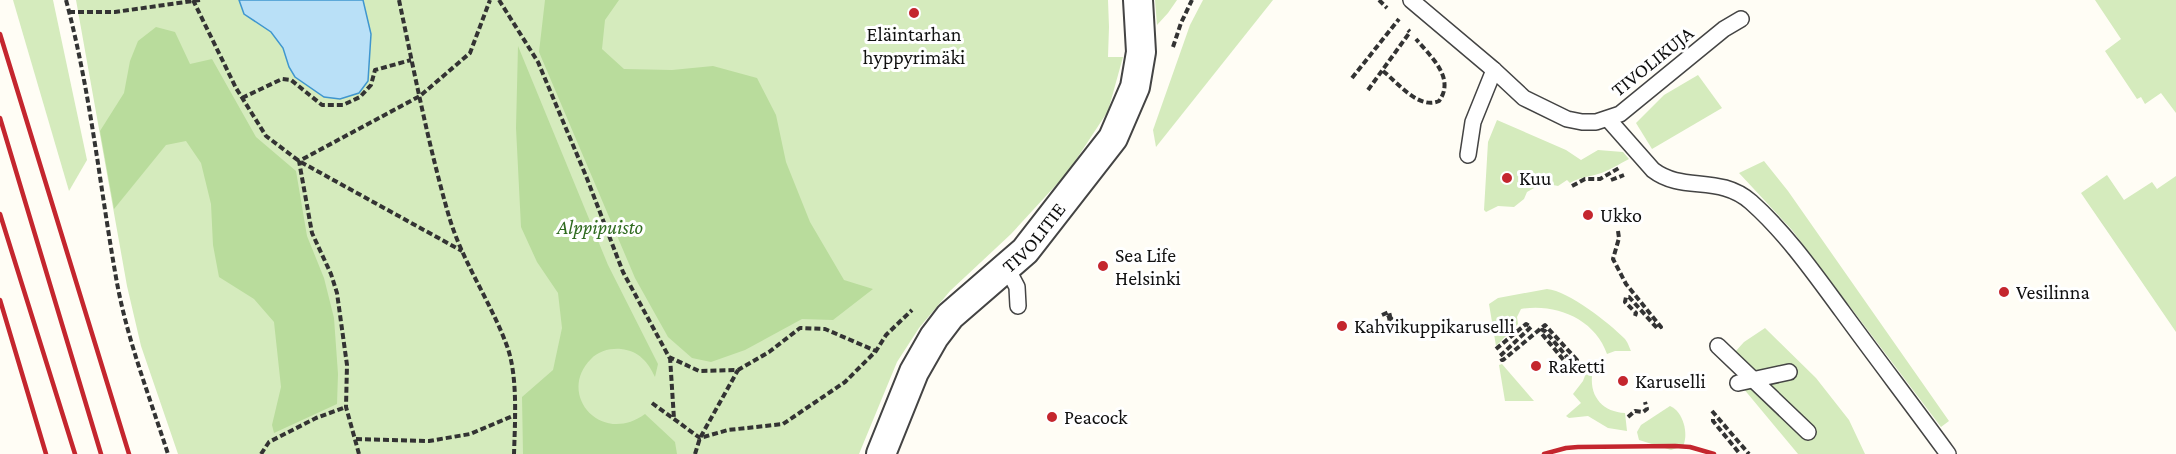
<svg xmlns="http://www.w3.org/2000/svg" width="2176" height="454" font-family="'Crimson Pro',serif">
	<rect width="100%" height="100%" fill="#fffdf5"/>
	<g fill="#d5ebbd">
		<path d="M 13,0 L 53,0 L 87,160 L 69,191 Z"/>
		<path d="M 76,0 L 1108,0 L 1109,27 L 1108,57 L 1123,57 L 1108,111 L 1068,172 L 1011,234 L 950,291 L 919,328 L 897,362 L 859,454 L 178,454 L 141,346 L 127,286 Z"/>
		<path d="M 1155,0 L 1177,0 L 1168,13 L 1157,25 Z"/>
		<path d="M 1203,0 L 1273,0 L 1156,147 L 1153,130 L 1190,25 Z"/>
		<path d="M 2095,0 L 2176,0 L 2176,113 L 2161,93 L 2145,104 L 2141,97 L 2137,99 L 2105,51 L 2121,39 Z"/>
		<path d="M 1698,75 L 1722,108 L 1652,149 L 1636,123 L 1664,95 Z"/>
		<path d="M 1497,120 L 1566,150 L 1581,160 L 1598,150 L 1623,152 L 1629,159 C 1619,164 1609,171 1598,174 C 1585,178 1583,176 1570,183 L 1567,180 L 1558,186 L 1543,183 L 1527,192 L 1524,199 L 1514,207 L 1498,206 L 1486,212 L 1484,210 L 1488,142 Z"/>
		<path d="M 1764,161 L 1788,191 L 1949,421 L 1941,427 L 1792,230 L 1739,173 Z"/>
		<path d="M 2107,175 L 2124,200 L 2152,182 L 2157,189 L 2176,176 L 2176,332 L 2081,193 Z"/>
		<path d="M 1547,289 C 1569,291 1609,323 1624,338 C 1628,342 1629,347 1631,351 L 1615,351 L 1607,354 C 1595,319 1556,303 1521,309 L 1517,317 L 1518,324 L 1496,346 L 1489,304 L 1498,298 Z"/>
		<path d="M 1765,328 L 1816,378 L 1849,420 L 1865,454 L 1798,454 L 1743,388 L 1750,386 L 1795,430 L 1805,421 L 1735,352 L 1744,342 Z"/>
		<path d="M 1502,364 L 1534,401 L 1505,401 L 1499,365 Z"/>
		<path d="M 1586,373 L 1592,376 C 1590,398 1604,412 1625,413 L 1627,431 L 1608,428 L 1588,416 L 1569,418 L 1566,416 L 1581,403 L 1573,394 L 1583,381 Z"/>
		<path d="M 1670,406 C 1683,411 1689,434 1683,446 L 1671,450 L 1639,440 L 1637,432 L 1641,425 Z"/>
	</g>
	<g fill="#b9dc9c">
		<path d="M 545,0 L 619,0 L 605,20 L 602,49 L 624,69 L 672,70 L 713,66 L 757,78 L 776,115 L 786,162 L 810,222 L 844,280 L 873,289 L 833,320 L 802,319 L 745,350 L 711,362 L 692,358 L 668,337 L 635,278 L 539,52 Z"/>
		<path d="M 156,27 L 175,32 L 190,64 L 212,59 L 256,137 L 296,171 L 307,236 L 324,278 L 334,318 L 338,374 L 337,404 L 274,433 L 272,425 L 281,387 L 274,322 L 254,299 L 219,277 L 213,245 L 211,204 L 201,163 L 186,141 L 166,145 L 114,209 L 100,131 L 124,93 L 130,61 L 138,41 Z"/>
		<path d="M 518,46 L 608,265 L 658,364 L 655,377 C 648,362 639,351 621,349 C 611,348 598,351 591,359 C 556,394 601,446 645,414 L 675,442 L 677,454 L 523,454 L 522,397 L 553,370 L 562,328 L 558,293 L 537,262 L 521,227 L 516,128 Z"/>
	</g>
	<path fill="#b9e0f7" stroke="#3f96cf" stroke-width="1.5" d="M 239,0 L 363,0 L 371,34 L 368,81 L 359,93 L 340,99 L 324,97 L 295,77 L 289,67 L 283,48 L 271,32 L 244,14 Z"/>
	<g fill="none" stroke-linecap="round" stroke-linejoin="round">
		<defs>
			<g id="service">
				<path d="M 1411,0 L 1494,70 L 1524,98 L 1567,119 L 1582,122 L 1596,122 L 1620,114 L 1724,29 L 1741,19"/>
				<path d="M 1608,119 L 1653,170 C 1683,193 1719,174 1751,202 C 1786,233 1814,273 1842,311 C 1877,359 1913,406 1948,454"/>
				<path d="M 1468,155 L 1473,122 L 1494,70"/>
				<path d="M 1007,268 L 1017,287 L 1018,306"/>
				<path d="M 1718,346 L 1808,432"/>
				<path d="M 1738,383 L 1789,372"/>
			</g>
			<g id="minor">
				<path id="s1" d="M 881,454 L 914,372 L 934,337 L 950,316 L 1025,251 L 1113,138 L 1135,87 L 1141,52 L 1138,0"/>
			</g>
		</defs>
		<use href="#service" stroke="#444" stroke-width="18"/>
		<use href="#minor" stroke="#444" stroke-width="32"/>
		<g stroke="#333" stroke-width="4" stroke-dasharray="6 3" stroke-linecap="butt">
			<path d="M 66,0 C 91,93 100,189 117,283 C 128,342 150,398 168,454"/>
			<path d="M 193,0 L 236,88 L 266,136 L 299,161 L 462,251"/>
			<path d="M 399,0 C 414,71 428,143 448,213 C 461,260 490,300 507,346 C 518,376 515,421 514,454"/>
			<path d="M 499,0 L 538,62 L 586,176 L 623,272 L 669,357 L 699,371 L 738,370 L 769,352 L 800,328 L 825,329 L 876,351"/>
			<path d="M 1379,0 L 1387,8"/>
			<path d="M 69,12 L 115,12 L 200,0"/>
			<path d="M 1173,47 L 1181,23 L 1192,0"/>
			<path d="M 1383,71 C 1398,83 1419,110 1439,101 C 1456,78 1430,56 1416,39"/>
			<path d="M 1352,78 L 1399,19"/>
			<path d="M 1368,90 L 1410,32 L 1408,30"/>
			<path d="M 242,98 L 282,79 L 291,80 L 322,105 L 343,105 L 360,97 L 371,85 L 375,70 L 411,60"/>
			<path d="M 1611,180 L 1624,175"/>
			<path d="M 1572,186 L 1585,179 L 1600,179 L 1619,168"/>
			<path d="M 1618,231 L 1619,238 L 1613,259 L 1626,284 L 1661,327 L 1657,328 L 1629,297 L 1626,297 L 1625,302 L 1636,313 L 1635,316"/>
			<path d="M 1382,315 L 1389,312 L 1390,316 L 1386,319 L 1391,318 L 1393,321 L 1388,324 L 1389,327 L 1402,332"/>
			<path d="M 1496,349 L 1526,324 L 1531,327 L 1500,356 L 1502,360 L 1503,360 L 1545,325 L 1577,360 L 1576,363 L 1573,364 L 1545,331 L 1542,330 L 1542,334 L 1567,364 L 1567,366"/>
			<path d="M 670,357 L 674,419"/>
			<path d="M 652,403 L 700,438 L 728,430 L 783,424 L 845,382 L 876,351 L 886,335 L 912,310"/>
			<path d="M 1712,411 L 1749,454"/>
			<path d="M 1628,417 L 1635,411 L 1643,412 L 1647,409 L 1645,402"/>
			<path d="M 1713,419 L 1713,421 L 1740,454"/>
			<path d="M 356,439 L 429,441 L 470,434 L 515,415"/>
			<path d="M 261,454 L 269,442 L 316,418 L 346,407"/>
			<path d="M 359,454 L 346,407 L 347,365 L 337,293 L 331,274 L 312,233 L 299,161 L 420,96 L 470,53 L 490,0"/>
			<path d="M 695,454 L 700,438 L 738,370"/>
		</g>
		<use href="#service" stroke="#fff" stroke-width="15"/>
		<use href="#minor" stroke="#fff" stroke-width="28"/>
		<g stroke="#c4262e" stroke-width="4.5">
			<path d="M 0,34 L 129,454"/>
			<path d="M 0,118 L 101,454"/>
			<path d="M 0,214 L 75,454"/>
			<path d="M 0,300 L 46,454"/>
			<path d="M 1544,454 L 1566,448 L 1578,447 L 1675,446 L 1690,447 L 1714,454"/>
		</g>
	</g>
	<g fill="#c4262e" stroke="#fff" stroke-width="2">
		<circle cx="914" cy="13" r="6"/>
		<circle cx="1507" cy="178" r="6"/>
		<circle cx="1588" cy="215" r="6"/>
		<circle cx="1103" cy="266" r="6"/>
		<circle cx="2004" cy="292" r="6"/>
		<circle cx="1342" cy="326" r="6"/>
		<circle cx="1536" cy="366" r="6"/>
		<circle cx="1623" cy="381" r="6"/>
		<circle cx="1052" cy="417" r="6"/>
	</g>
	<g text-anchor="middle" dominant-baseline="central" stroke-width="6" stroke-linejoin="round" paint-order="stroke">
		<g font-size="20" fill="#111" stroke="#fff" text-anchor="start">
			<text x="914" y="34" text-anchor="middle">Eläintarhan<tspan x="914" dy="23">hyppyrimäki</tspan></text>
			<text x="1519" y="178">Kuu</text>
			<text x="1600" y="215">Ukko</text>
			<text x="1115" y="255">Sea Life<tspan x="1115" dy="23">Helsinki</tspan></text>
			<text x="2016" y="292">Vesilinna</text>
			<text x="1354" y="326">Kahvikuppikaruselli</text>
			<text x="1548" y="366">Raketti</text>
			<text x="1635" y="381">Karuselli</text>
			<text x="1064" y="417">Peacock</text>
		</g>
		<g font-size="20" fill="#111" stroke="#fff">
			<text transform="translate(1652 61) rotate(-39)">TIVOLIKUJA</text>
			<text stroke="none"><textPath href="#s1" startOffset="270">TIVOLITIE</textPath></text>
		</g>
		<g font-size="20" font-style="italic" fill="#2f6b1f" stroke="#fff">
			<text x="600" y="227">Alppipuisto</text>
		</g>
	</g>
</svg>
